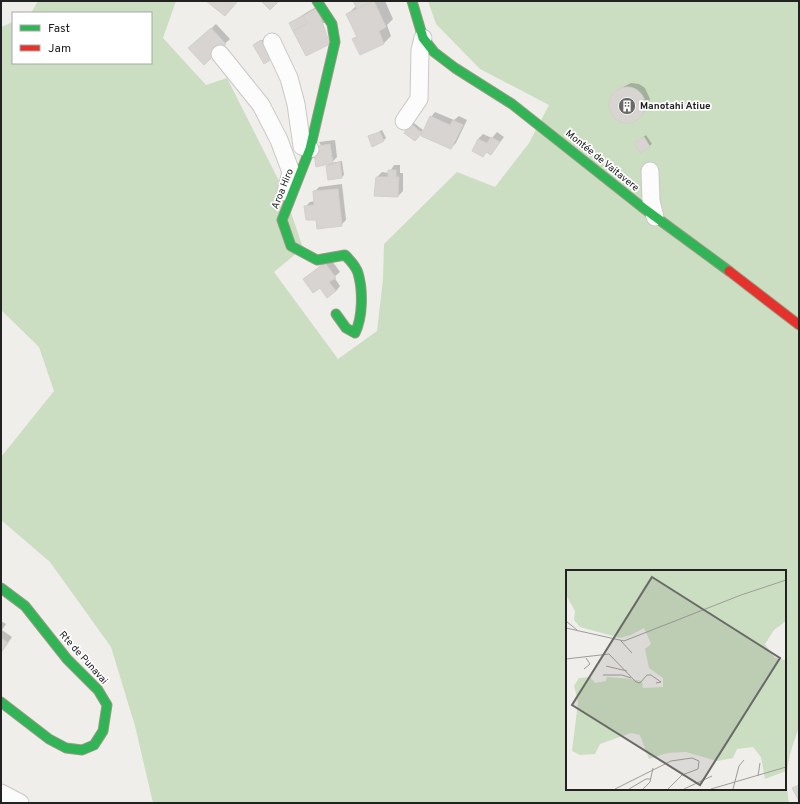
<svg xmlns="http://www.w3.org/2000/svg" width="800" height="804" font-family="Overpass,sans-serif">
	<rect width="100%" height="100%" fill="#f0eeeb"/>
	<path fill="#cbdec1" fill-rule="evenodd" d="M 38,1 L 176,1 L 163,38 L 206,85 L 227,78 L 283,189 L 303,248 L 274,272 L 338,359 L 377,331 L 383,279 L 384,244 L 457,172 L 495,187 L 529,143 L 549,105 L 480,69 L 436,24 L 428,1 L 799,1 L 799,728 C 788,755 784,774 789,803 L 153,803 L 135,726 L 111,647 L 50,562 L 1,520 L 1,457 L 54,391 L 39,347 L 1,310 L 1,27 L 13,22 L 13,63 L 151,63 L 151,13 L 31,13 ZM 567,571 L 785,571 L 785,789 L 567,789 Z"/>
	<g fill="#0003">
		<path d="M 354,1 L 385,1 L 393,19 L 387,25 L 391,36 L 384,43 L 353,39 L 358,35 L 348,14 L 356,6 Z"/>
		<path d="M 322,4 L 332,23 L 290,23 L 309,11 Z"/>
		<path d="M 216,24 L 230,39 L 204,63 L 195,44 Z"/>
		<path d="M 264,39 L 274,56 L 256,43 Z"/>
		<path d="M 631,83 L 639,84 L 645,88 L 650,99 L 646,110 L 641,116 L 631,122 L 623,122 L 616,118 L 611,108 L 611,100 L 621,88 Z"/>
		<path d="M 435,112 L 454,120 L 459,116 L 467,120 L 456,143 L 451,148 L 431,117 Z"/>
		<path d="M 414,123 L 423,130 L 417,138 L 405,133 Z"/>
		<path d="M 382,130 L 386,138 L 384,140 L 369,137 Z"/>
		<path d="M 497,132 L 504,137 L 491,154 L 487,151 L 483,156 L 473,151 L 478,139 L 483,134 L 492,138 Z"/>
		<path d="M 646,135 L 652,144 L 649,146 L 638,141 Z"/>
		<path d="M 335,140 L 337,157 L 331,163 L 342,161 L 344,175 L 342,177 L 327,166 L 330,162 L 319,142 Z"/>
		<path d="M 394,165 L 400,165 L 400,173 L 403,173 L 403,191 L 398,196 L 377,177 L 382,172 L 389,173 Z"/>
		<path d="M 342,184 L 346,220 L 341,225 L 317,218 L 305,207 L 310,202 L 315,201 L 314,192 L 319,187 Z"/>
		<path d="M 330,258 L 340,272 L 334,277 L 340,286 L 336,291 L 320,287 L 304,279 Z"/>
		<path d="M 1,621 L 6,624 L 2,630 L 12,637 L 1,653 Z"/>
	</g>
	<g fill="#d7d4d2" stroke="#d3d0cc">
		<path d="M 206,1 L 235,1 L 237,2 L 225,16 Z"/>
		<path d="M 261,1 L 279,1 L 270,10 Z"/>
		<path d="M 353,1 L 374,1 L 357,9 Z"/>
		<path d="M 374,1 L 386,27 L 379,31 L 384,44 L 360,55 L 352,39 L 357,37 L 346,14 Z"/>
		<path d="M 317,8 L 330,44 L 306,56 L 293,31 L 307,23 L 303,16 Z"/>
		<path d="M 303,16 L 307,23 L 293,31 L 289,23 Z"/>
		<path d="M 211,28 L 226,44 L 204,65 L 188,48 Z"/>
		<path d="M 261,40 L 272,59 L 264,64 L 253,45 Z"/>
		<circle cx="627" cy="105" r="18"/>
		<path d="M 430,116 L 450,125 L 453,120 L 463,125 L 451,149 L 421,136 Z"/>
		<path d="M 411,124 L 422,133 L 415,141 L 404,133 Z"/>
		<path d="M 380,132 L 384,141 L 372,147 L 368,136 Z"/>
		<path d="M 491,137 L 500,142 L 491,155 L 486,152 L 483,157 L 472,151 L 478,139 L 487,143 Z"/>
		<path d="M 644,137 L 650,147 L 640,153 L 634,143 Z"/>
		<path d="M 330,144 L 333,163 L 316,167 L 313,147 Z"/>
		<path d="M 340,162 L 342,178 L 328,180 L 326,166 Z"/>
		<path d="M 388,170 L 396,170 L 396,177 L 399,177 L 398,197 L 374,196 L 376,177 L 388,177 Z"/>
		<path d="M 338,189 L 342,226 L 317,229 L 316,220 L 306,220 L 304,206 L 314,205 L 313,191 Z"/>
		<path d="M 325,263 L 336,278 L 329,282 L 336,291 L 327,298 L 320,288 L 313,293 L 303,279 Z"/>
		<path d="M 1,638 L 8,643 L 1,652 Z"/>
		<path d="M 799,785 L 799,801 L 792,788 Z"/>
	</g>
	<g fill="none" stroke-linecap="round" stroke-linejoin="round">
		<defs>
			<g id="street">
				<path d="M 272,42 L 289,78 L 296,104 L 302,146 L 310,149"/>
				<path d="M 220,54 L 261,105 L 279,140 L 291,172 L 286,192"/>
				<path d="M 404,121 L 419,99 L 420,50 L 423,38"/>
				<path d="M 650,171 L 651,201 L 655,217"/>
				<path d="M 1,793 L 20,803"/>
			</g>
			<g id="fast">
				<path d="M 317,1 L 332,24 L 335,42 L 310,149 L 282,220 L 291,246 L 317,260 L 345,255 C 350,260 356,266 358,273 C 363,290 363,317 355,333 L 346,328 L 336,314"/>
				<path d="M 412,1 L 423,38 L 434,52 L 455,68 L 512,104 L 642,207 L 729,271"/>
				<path d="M 1,588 L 25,606 L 67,659 L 98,690 L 107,705 L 103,731 L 94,745 L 82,750 L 66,748 L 49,739 L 1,702"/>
			</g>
			<path id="jam" d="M 729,271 L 799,325"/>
		</defs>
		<use href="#street" stroke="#c9c8c7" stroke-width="19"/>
		<use href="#fast" stroke="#999a82" stroke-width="11"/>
		<use href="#jam" stroke="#999a82" stroke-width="11"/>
		<use href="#street" stroke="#fdfcfc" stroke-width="17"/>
		<use href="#fast" stroke="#30b455" stroke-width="9"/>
		<use href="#jam" stroke="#e5322d" stroke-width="9"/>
	</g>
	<defs>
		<symbol id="building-disc" viewBox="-11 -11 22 22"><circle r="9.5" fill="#6a6968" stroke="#fff"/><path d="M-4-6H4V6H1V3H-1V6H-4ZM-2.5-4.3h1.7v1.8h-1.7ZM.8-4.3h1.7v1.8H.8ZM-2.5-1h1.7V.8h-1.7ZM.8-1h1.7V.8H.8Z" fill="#fff"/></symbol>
	</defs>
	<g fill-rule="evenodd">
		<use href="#building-disc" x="617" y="96" width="20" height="20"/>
	</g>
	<g text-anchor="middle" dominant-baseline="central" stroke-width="3.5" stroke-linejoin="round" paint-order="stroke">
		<g font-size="10" font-weight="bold" fill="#222" stroke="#fff" text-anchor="start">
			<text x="640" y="106">Manotahi Atiue</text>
		</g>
		<g font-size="10" fill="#222" stroke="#fff">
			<text transform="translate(602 161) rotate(39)">Montée de Vaitavere</text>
			<text transform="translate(283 189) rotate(-68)">Aroa Hiro</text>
			<text transform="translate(83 658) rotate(48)">Rte de Punavai</text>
		</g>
	</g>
	<g transform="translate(566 570)">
		<rect width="220" height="220" fill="#f0eeeb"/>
		<path d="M 0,1 L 220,1 L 220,51 L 208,60 L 199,74 L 209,88 L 220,90 L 220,201 L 199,209 L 195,187 L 187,177 L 171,179 L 167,188 L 151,191 L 120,182 L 101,183 L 83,189 L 74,165 L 65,163 L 34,174 L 29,184 L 14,185 L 6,181 L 12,132 L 8,116 L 13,108 L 24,107 L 29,113 L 40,111 L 41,107 L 65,109 L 76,111 L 77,118 L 97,117 L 97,108 L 83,98 L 79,79 L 85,74 L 78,58 L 65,65 L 54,68 L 14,57 L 8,50 L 9,41 L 0,25 Z" fill="#cbdec1"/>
		<path fill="none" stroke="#9e9c9b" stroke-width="1" d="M 0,51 L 11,60M 0,58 L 58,71 L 175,25 L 220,10M 55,71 L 66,83M 0,89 L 43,84 L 70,112 L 74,113 L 81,105 L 85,105 L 95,112 L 90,113M 40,96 L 61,101M 18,99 L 24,94 L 20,88M 37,105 L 56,105 L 65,108M 192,206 L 194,193M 49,219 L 105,191 L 126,188 L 133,191 L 132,199 L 116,205 L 102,219M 63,219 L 80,209 L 85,209M 77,219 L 84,212 L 87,198M 118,219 L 146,206M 145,219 L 220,197M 167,219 L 173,196 L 178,190"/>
		<path fill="#6a6968" fill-opacity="0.15" stroke="#6a6968" stroke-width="2" d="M 86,7 L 214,88 L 134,215 L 6,135 Z"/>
		<rect width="220" height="220" fill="none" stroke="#222" stroke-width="2"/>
	</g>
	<rect width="800" height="804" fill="none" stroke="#222222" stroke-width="4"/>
	<rect x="12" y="12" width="140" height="52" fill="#ffffff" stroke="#a7a7a7"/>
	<rect x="20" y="25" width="20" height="6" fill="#30b455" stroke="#a7a7a7"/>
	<text x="48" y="32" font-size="12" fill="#222222">Fast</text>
	<rect x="20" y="45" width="20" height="6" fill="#e5322d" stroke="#a7a7a7"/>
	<text x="48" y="52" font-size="12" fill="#222222">Jam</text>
</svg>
